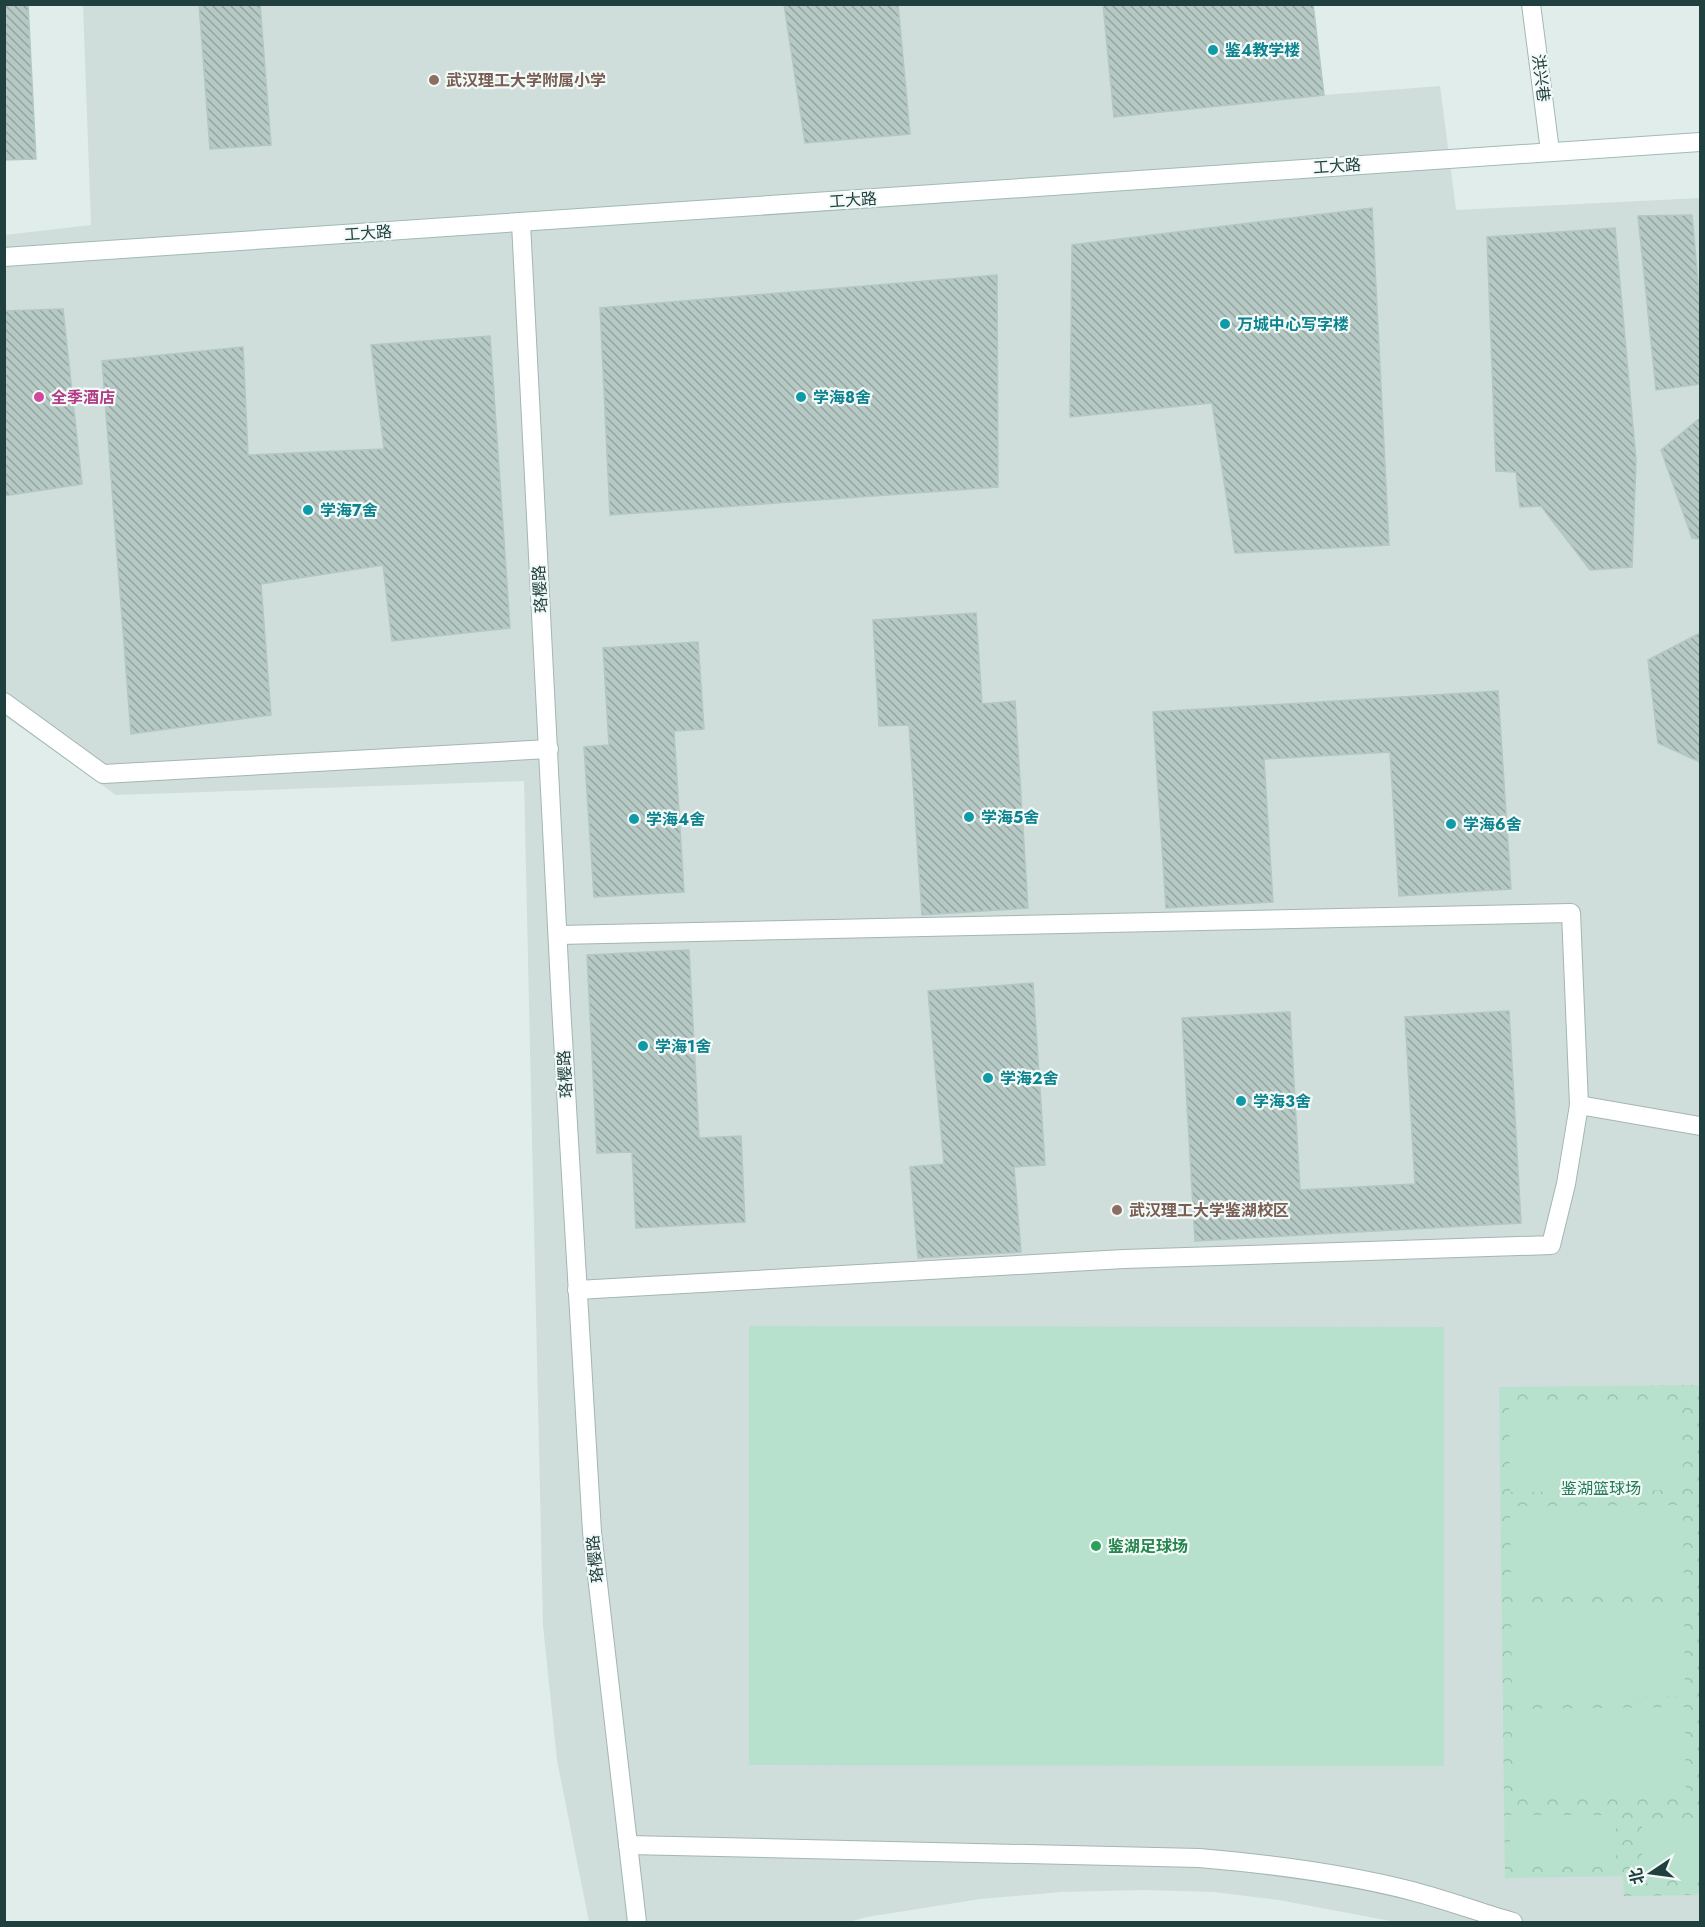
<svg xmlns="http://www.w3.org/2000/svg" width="1705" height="1927" font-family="Jost,'Noto Sans SC',sans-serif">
	<defs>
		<pattern id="park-crowns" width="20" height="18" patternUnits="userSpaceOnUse" patternTransform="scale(1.5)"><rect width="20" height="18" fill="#b7e1cc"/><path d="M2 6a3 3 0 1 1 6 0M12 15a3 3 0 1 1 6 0" fill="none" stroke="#9dc2b0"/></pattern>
		<pattern id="building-back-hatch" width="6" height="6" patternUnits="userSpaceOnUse" patternTransform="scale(1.5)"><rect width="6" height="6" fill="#b6c9c4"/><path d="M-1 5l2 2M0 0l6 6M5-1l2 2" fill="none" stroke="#93a5a1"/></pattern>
	</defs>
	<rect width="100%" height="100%" fill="#e1edeb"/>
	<path fill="#cfdddb" d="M 83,5 L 1313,5 L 1324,95 L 1440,86 L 1456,210 L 1700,198 L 1700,1922 L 1396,1922 L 1279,1900 L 1214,1892 L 1145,1890 L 1061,1892 L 980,1899 L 867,1917 L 849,1922 L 589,1922 L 557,1760 L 543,1626 L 524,781 L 116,795 L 5,716 L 5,235 L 91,225 Z"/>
	<path fill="url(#park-crowns)" d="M 1700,1385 L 1700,1895 L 1624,1896 L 1623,1876 L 1505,1878 L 1499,1387 Z"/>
	<g fill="#b7e1cc">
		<path d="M 749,1326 L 1444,1327 L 1444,1766 L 749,1765 Z"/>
		<path d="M 1682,1401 L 1683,1490 L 1510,1492 L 1509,1403 Z"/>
		<path d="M 1683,1505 L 1684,1594 L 1511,1596 L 1510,1506 Z"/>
		<path d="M 1684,1606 L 1685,1696 L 1512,1698 L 1511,1608 Z"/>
		<path d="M 1685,1707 L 1686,1797 L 1513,1799 L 1512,1709 Z"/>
		<path d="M 1510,1815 L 1616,1815 L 1616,1866 L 1510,1867 Z"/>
		<path d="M 1642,1819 L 1700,1820 L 1700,1878 L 1642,1878 Z"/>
	</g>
	<g fill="url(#building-back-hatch)" stroke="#b3c8c4" stroke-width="1.5">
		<path d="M 4,4 L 28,4 L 36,159 L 4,160 Z"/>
		<path d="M 199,4 L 260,4 L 271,145 L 210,149 Z"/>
		<path d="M 784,4 L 898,4 L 910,134 L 805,143 Z"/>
		<path d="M 1103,4 L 1313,4 L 1324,95 L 1114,117 Z"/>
		<path d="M 1372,208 L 1389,545 L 1235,553 L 1212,403 L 1070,417 L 1072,245 Z"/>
		<path d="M 1692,215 L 1700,304 L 1700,384 L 1656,390 L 1638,216 Z"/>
		<path d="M 1615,228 L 1636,460 L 1632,567 L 1590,570 L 1541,506 L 1520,507 L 1516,472 L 1496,471 L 1487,237 Z"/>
		<path d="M 997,275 L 998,487 L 610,515 L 600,308 Z"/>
		<path d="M 63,309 L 82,484 L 4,496 L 4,311 Z"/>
		<path d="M 490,336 L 510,628 L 392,641 L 383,565 L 261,584 L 271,715 L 131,734 L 102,361 L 243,347 L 248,455 L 384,449 L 371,345 Z"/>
		<path d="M 1700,418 L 1700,539 L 1692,538 L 1661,450 Z"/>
		<path d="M 976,613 L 982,704 L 1015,701 L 1028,908 L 922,915 L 909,725 L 879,726 L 873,620 Z"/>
		<path d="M 1700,633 L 1700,762 L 1658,743 L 1648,660 Z"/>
		<path d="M 698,642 L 704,729 L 674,731 L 684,892 L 594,897 L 584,747 L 609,745 L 603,648 Z"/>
		<path d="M 1498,691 L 1511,889 L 1399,896 L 1390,752 L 1264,759 L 1273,902 L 1166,908 L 1153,712 Z"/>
		<path d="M 689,950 L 699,1138 L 741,1136 L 745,1222 L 636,1228 L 632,1152 L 597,1153 L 587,955 Z"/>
		<path d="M 1033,983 L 1045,1165 L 1014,1167 L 1021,1252 L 918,1258 L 910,1167 L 944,1164 L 928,991 Z"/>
		<path d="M 1509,1011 L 1521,1223 L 1195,1241 L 1182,1018 L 1290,1012 L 1300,1190 L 1415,1184 L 1405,1017 Z"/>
	</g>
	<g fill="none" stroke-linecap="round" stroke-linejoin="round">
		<defs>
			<g id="street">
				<path d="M 1531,4 L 1550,151"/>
				<path d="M 521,223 L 561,1005 L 592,1532 L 637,1922"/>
				<path d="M 4,702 L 103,774 L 549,749"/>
				<path d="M 559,935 L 1571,913 L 1579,1105"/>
				<path d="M 577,1290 L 1124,1259 L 1551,1245 L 1566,1184 L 1579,1105 L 1700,1126"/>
				<path d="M 628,1845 L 1199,1858 C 1270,1864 1342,1873 1412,1891 C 1446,1900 1479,1912 1513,1922"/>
			</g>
			<path id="secondary" d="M 4,257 L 1700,142"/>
		</defs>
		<use href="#street" stroke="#a3b6b4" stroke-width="20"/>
		<use href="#secondary" stroke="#9ebbb7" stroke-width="20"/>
		<use href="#street" stroke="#fff" stroke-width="18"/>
		<use href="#secondary" stroke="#fff" stroke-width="18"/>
	</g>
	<g fill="#0f9aa8" stroke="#f2f9f7" stroke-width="2">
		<circle cx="1213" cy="50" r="6"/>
		<circle cx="1225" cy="324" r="6"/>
		<circle cx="801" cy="397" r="6"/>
		<circle cx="308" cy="510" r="6"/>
		<circle cx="969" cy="817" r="6"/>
		<circle cx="634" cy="819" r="6"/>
		<circle cx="1451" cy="824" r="6"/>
		<circle cx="643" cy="1046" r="6"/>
		<circle cx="988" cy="1078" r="6"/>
		<circle cx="1241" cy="1101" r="6"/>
	</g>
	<g fill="#8d6e63" stroke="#f2f9f7" stroke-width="2">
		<circle cx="434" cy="80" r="6"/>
		<circle cx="1117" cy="1210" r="6"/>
	</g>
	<circle fill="#d1479c" stroke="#f2f9f7" stroke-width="2" cx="39" cy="397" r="6"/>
	<circle fill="#2e9e5b" stroke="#f2f9f7" stroke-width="2" cx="1096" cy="1546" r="6"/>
	<g text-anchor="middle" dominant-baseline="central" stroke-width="4.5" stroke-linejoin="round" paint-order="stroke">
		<g font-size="16" font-weight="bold" fill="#0d838f" stroke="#f2f9f7" text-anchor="start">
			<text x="1225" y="50">鉴4教学楼</text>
			<text x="1237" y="324">万城中心写字楼</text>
			<text x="813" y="397">学海8舍</text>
			<text x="320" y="510">学海7舍</text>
			<text x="981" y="817">学海5舍</text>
			<text x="646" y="819">学海4舍</text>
			<text x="1463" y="824">学海6舍</text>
			<text x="655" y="1046">学海1舍</text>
			<text x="1000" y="1078">学海2舍</text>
			<text x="1253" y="1101">学海3舍</text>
		</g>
		<g font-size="16" fill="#1f403f" stroke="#f2f9f7">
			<text transform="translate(1541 78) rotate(83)">洪兴巷</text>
			<text transform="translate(1337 166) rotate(-4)">工大路</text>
			<text transform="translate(853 200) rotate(-4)">工大路</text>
			<text transform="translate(368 233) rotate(-4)">工大路</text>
			<text transform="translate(540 589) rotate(-93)">珞樱路</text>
			<text transform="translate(565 1074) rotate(-93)">珞樱路</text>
			<text transform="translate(595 1559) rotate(-96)">珞樱路</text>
		</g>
		<g font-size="16" font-weight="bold" fill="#785e54" stroke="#f2f9f7" text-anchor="start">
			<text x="446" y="80">武汉理工大学附属小学</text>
			<text x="1129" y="1210">武汉理工大学鉴湖校区</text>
		</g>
		<g font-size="16" font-weight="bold" fill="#b23c85" stroke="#f2f9f7" text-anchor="start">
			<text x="51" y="397">全季酒店</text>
		</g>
		<g font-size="16" fill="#247c59" stroke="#f2f9f7">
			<text x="1601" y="1488">鉴湖篮球场</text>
		</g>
		<g font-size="16" font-weight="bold" fill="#27864d" stroke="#f2f9f7" text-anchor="start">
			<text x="1108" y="1546">鉴湖足球场</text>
		</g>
	</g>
	<rect width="1705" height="1927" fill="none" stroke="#1f403f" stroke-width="12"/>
	<g transform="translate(1651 1873) rotate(257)" stroke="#f2f9f7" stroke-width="4.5" paint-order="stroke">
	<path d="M0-4.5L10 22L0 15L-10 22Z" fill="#1f403f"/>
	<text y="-9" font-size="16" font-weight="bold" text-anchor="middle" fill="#1f403f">北</text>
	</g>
</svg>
